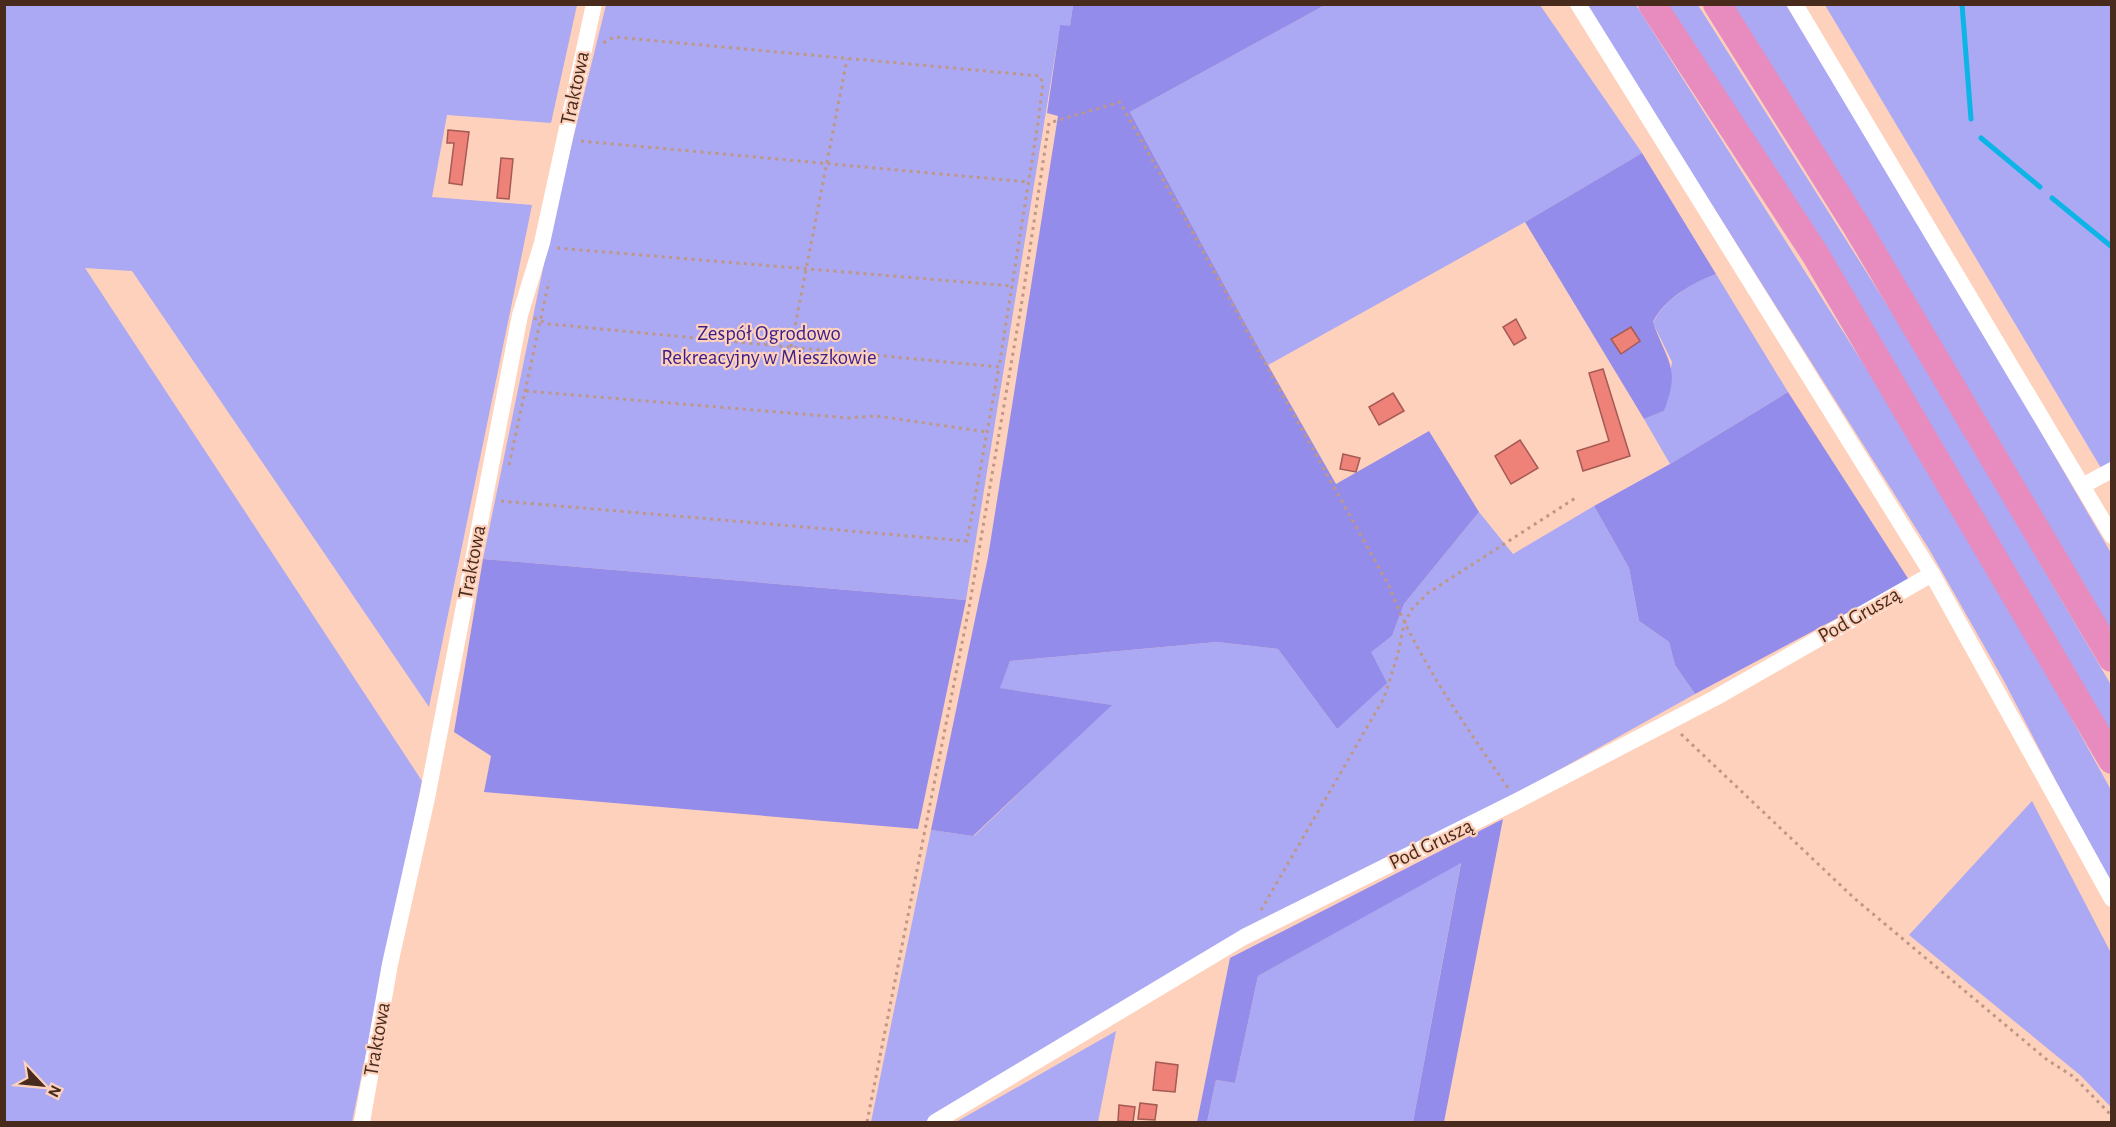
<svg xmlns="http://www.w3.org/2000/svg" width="2116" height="1127" font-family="'Alegreya Sans',sans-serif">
	<rect width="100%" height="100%" fill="#fed1bc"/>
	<g fill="#aba8f4">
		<path d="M 5,5 L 577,5 L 551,123 L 447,115 L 432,197 L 532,205 L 429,707 L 132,271 L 85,268 L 422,781 L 352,1122 L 5,1122 Z"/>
		<path d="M 606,5 L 1073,5 L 1070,26 L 1060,26 L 966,600 L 483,559 L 553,220 Z"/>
		<path d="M 1325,5 L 1540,5 L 1642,153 L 1525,222 L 1268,365 L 1130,112 Z"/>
		<path d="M 1586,5 L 1636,5 L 1868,371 L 2041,663 L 2111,790 L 2111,887 L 2004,681 L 1929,549 Z"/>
		<path d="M 1666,5 L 1698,5 L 1918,354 L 2111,685 L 2111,740 Z"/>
		<path d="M 1728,5 L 1786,5 L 1936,251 L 2111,553 L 2111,635 Z"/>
		<path d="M 1825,5 L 2111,5 L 2111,462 L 2101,468 Z"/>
		<path d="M 1716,274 L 1788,392 L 1670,464 L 1644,419 L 1664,411 L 1672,362 L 1653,323 C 1665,298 1691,284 1716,274 Z"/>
		<path d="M 1594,506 L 1629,568 L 1639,621 L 1669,642 L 1675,665 L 1695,694 L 929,1122 L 871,1122 L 931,830 L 974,836 L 1111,705 L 999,688 L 1010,661 L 1217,642 L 1278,649 L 1337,729 L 1370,652 L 1392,636 L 1404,604 L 1479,512 L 1513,554 Z"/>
		<path d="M 2032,801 L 2111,953 L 2111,1107 L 2080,1075 L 1909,935 Z"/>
		<path d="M 1461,862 L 1413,1122 L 1207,1122 L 1216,1080 L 1235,1083 L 1258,976 Z"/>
		<path d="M 1116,1031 L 1098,1122 L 956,1122 Z"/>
	</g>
	<g fill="#948cea">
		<path d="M 1073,5 L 1325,5 L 1130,112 L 1268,365 L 1336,484 L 1429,431 L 1479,512 L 1404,604 L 1392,636 L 1371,652 L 1387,683 L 1337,729 L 1278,649 L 1217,642 L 1010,661 L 1000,688 L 1112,705 L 973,836 L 931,830 L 988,557 L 1058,116 L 1047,113 L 1060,25 L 1070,26 Z"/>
		<path d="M 1642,153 L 1716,274 C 1691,284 1665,298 1653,322 C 1667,363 1681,366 1664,411 L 1644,419 L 1525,222 Z"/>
		<path d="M 1788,392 L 1909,580 L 1695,694 L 1675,665 L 1669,642 L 1639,621 L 1629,568 L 1594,506 L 1670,464 Z"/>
		<path d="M 483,559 L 966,600 L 918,829 L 484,792 L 491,756 L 454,732 Z"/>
		<path d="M 1503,819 L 1444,1122 L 1413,1122 L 1461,863 L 1258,976 L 1235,1083 L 1216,1080 L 1207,1122 L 1197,1122 L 1230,958 Z"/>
	</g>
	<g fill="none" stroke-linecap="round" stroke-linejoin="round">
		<g stroke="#0cb5e5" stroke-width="5">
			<path d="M 1962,4 L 1971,119"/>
			<path d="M 1981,138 L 2040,187"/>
			<path d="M 2052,198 L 2112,247"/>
		</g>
	</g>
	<g fill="#ee8178" stroke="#a55a54" stroke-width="1.5">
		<path d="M 448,130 L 469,132 L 462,185 L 449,183 L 454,143 L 447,143 Z"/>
		<path d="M 501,158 L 513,159 L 509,199 L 497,198 Z"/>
		<path d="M 1516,319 L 1526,338 L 1514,345 L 1503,327 Z"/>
		<path d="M 1631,327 L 1640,341 L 1621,354 L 1611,339 Z"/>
		<path d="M 1603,369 L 1630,456 L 1583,471 L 1577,451 L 1609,441 L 1589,373 Z"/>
		<path d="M 1393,393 L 1404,411 L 1379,425 L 1369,407 Z"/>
		<path d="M 1520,440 L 1538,468 L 1511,484 L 1495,456 Z"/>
		<path d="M 1343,454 L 1360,458 L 1356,472 L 1340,469 Z"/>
		<path d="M 1156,1062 L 1178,1065 L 1175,1092 L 1153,1090 Z"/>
		<path d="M 1140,1103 L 1157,1105 L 1155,1120 L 1138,1119 Z"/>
		<path d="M 1119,1105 L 1135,1107 L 1133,1122 L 1118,1121 Z"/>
	</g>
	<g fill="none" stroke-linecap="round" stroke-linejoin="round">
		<g stroke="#bf9885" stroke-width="3" stroke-dasharray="3 4.5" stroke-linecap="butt">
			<path d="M 581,141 L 1028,182"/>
			<path d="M 557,248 L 1012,286"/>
			<path d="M 534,318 L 549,324 L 999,367 L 1038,123 L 1043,83 L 1040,76 L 614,37 L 601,44"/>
			<path d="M 791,347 L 847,59"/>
			<path d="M 526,391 L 849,418 L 877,416 L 987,432"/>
			<path d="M 509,465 L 549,281"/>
			<path d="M 501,501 L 967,541 L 999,367"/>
			<path d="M 1681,734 L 1854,898 L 2046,1059 L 2074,1077 L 2112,1116"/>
			<path d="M 1261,910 L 1384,698 L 1398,654 L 1404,624 L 1412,609 L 1428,593 L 1577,497"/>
			<path d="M 867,1122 L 969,608 L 1022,301 L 1049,123 L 1120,102 L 1389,586 C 1417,659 1464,723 1508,788"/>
		</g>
		<g stroke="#fff" stroke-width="16">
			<path d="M 1578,4 L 1932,574 L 2112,899"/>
			<path d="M 1795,4 L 2112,536"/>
			<path d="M 2082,486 L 2112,470"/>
			<path d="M 362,1122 L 390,964 L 427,798 L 520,315 L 542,243 L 594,4"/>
			<path d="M 935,1122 L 1244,937 L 1517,801 L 1715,698 L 1932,574"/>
		</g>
		<g stroke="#e88cbf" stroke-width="28">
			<path d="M 1652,4 L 1815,254 L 2112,760"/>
			<path d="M 1717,4 L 1857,227 L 2112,658"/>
		</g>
	</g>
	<g text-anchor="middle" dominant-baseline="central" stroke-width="4.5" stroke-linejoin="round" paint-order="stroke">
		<g font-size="21" fill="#482b1d" stroke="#fed1bc">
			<text transform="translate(575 88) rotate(-78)">Traktowa</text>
			<text transform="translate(472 562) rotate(-79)">Traktowa</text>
			<text transform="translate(1859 615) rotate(-30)">Pod Gruszą</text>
			<text transform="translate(1431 844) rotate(-26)">Pod Gruszą</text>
			<text transform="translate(377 1039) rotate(-80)">Traktowa</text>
		</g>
		<g font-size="21" fill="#3a1f8b" stroke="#fed1bc">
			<text x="769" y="333">Zespół Ogrodowo<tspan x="769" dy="24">Rekreacyjny w Mieszkowie</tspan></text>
		</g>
	</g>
	<rect width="2116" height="1127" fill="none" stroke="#482b1d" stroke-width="12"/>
	<g transform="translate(42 1085) rotate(116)" stroke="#fed1bc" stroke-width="4.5" paint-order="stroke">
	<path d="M0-4.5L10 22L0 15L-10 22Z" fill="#482b1d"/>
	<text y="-9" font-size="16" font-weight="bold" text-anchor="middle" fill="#482b1d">N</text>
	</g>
</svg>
